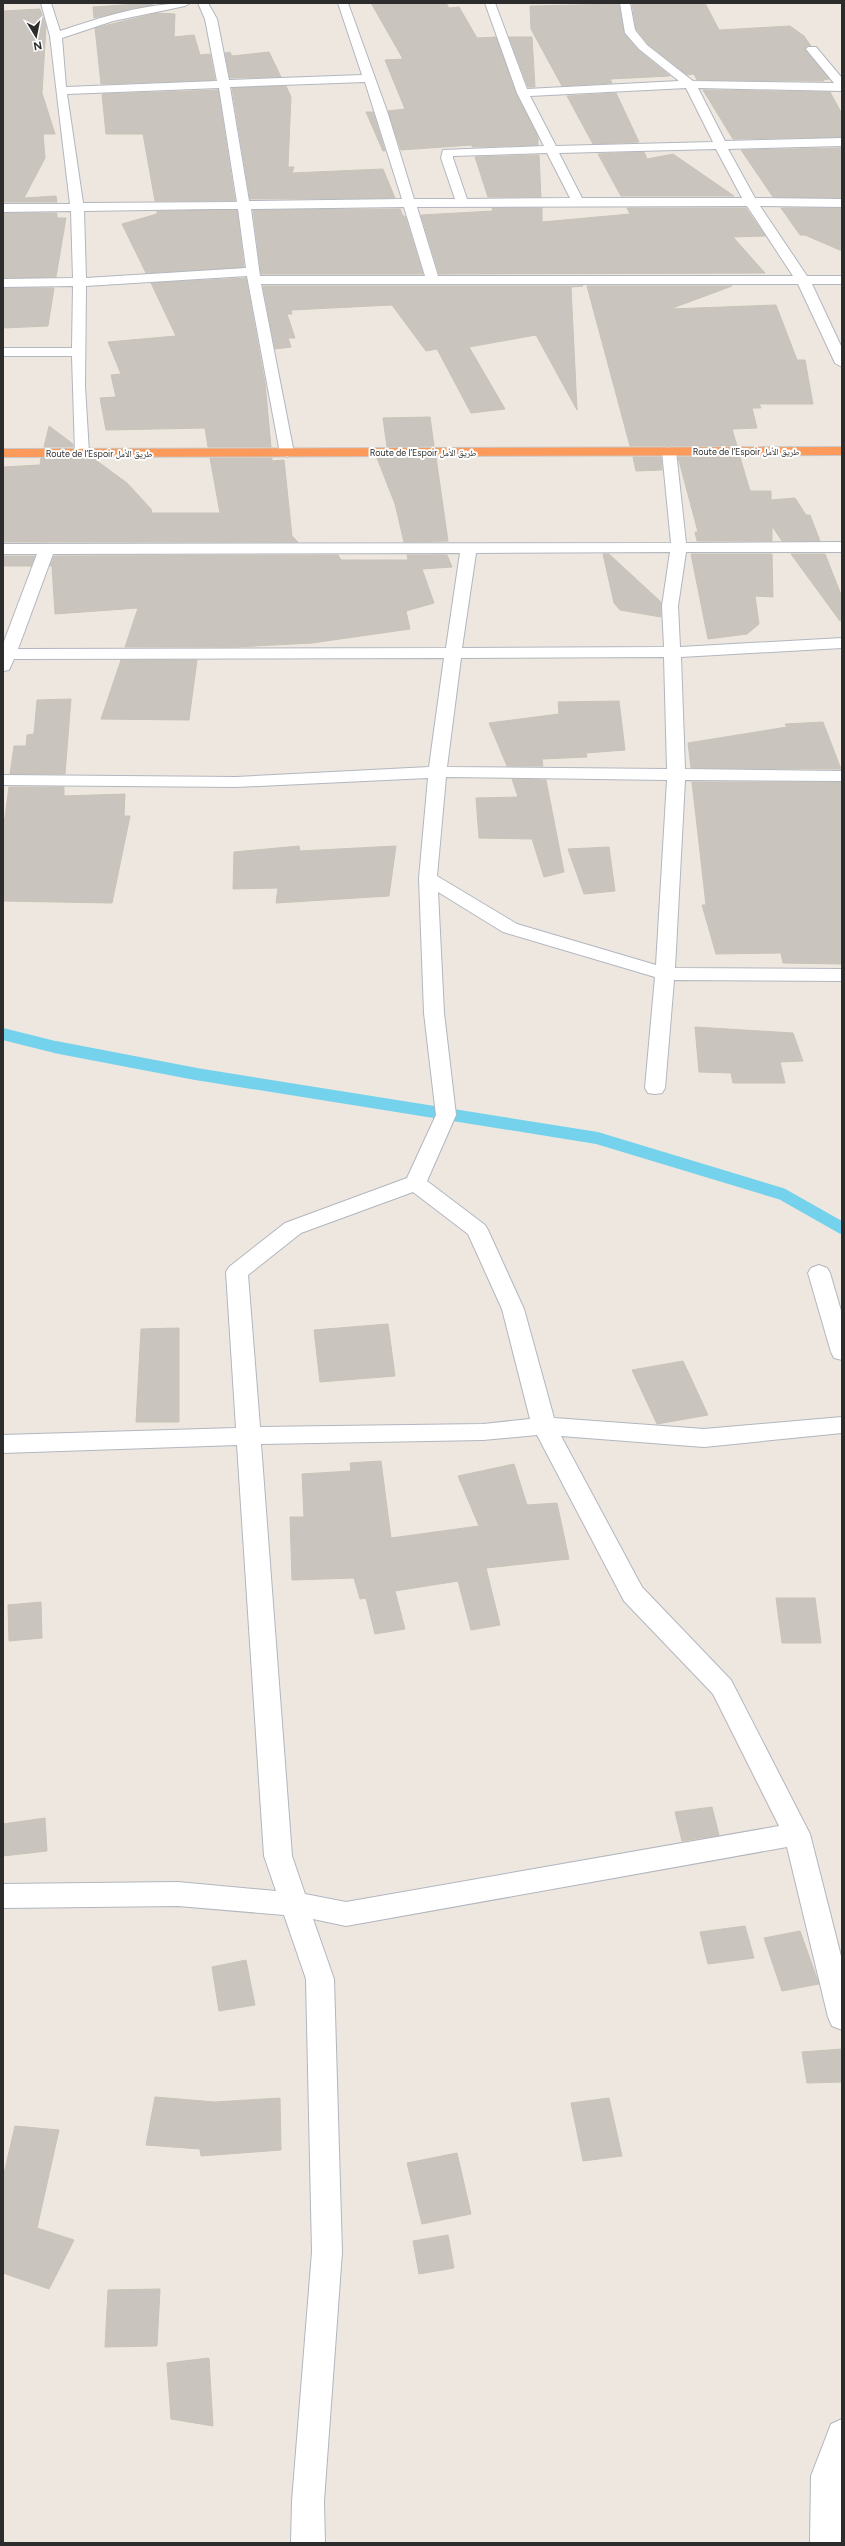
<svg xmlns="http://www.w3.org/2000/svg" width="845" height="2546" font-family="Figtree,'Noto Naskh Arabic',sans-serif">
	<rect width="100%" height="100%" fill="#eee7df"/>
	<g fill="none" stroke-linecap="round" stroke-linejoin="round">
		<path stroke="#74d2ed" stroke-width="12" d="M 3,1034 L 55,1047 L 196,1074 L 597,1138 L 782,1194 L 842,1228"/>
	</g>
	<g fill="#c9c4be" stroke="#c9c3b8">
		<path d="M 152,3 L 153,5 L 94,18 L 93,7 Z"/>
		<path d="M 371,3 L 446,3 L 449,8 L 459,7 L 477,38 L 496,37 L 516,94 L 538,137 L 538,145 L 472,147 L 472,145 L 401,150 L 388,111 L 405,109 L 385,60 L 403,59 Z"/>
		<path d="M 632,3 L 705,3 L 719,30 L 790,26 L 804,36 L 811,46 L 807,46 L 805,50 L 829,79 L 823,80 L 824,81 L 697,80 L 694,74 L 687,75 L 648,44 L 636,29 Z"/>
		<path d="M 619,4 L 624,34 L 638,50 L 670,76 L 610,79 L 612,83 L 562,86 L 531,29 L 530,6 Z"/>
		<path d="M 40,9 L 46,26 L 42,93 L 55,134 L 43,134 L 45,158 L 24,198 L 56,196 L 57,202 L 3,202 L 3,11 Z"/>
		<path d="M 157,13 L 175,14 L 174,37 L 194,35 L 200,55 L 210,54 L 215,80 L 101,84 L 95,28 Z"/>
		<path d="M 509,37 L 532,37 L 535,87 L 528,87 Z"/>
		<path d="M 230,52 L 232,56 L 269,52 L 281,77 L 230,78 L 225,53 Z"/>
		<path d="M 286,86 L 291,97 L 288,167 L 294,167 L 292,173 L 383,169 L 395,198 L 250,199 L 232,88 Z"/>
		<path d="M 218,90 L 235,201 L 155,201 L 143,134 L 106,134 L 102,94 Z"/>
		<path d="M 703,90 L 830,92 L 842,114 L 842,137 L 733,139 Z"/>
		<path d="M 616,93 L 639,142 L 593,144 L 567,96 Z"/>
		<path d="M 366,112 L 373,112 L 385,151 L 383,151 Z"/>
		<path d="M 842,148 L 842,198 L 773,197 L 741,150 Z"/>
		<path d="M 644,152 L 647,159 L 673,154 L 734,196 L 621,196 L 598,154 Z"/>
		<path d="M 539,155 L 541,197 L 488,197 L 475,157 Z"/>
		<path d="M 492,208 L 542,208 L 542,222 L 630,214 L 627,208 L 746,208 L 765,236 L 733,237 L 765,273 L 439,274 L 421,215 L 493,211 Z"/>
		<path d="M 781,208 L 842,208 L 842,251 L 805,235 L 800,235 Z"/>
		<path d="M 400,209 L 403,216 L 405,216 L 423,274 L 261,274 L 253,210 Z"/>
		<path d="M 237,210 L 244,267 L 146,273 L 122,224 L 157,214 L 157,211 Z"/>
		<path d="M 3,213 L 57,213 L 57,218 L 66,218 L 56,277 L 3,278 Z"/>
		<path d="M 246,278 L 265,383 L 271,447 L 208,447 L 205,428 L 106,430 L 100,398 L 116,397 L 111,375 L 121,374 L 108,342 L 176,336 L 151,283 Z"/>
		<path d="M 263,286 L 583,286 L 571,287 L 577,410 L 536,335 L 469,347 L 505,409 L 471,413 L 437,349 L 426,351 L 392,305 L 291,310 L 292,314 L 287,314 L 295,338 L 288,338 L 291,347 L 275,349 Z"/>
		<path d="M 587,286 L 732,286 L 670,309 L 776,305 L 797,360 L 805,360 L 813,404 L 759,404 L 761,408 L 752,408 L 757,428 L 732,429 L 737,446 L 630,446 Z"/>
		<path d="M 3,288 L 54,288 L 48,326 L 3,328 Z"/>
		<path d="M 430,417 L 434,446 L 387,447 L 383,418 Z"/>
		<path d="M 49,426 L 73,444 L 73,447 L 44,447 Z"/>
		<path d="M 436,457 L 448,541 L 404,542 L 395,504 L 377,458 Z"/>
		<path d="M 633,457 L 661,457 L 662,470 L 636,471 Z"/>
		<path d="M 678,457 L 740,457 L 750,491 L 771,491 L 771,500 L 795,498 L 806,515 L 810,515 L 820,541 L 782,541 L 772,526 L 772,541 L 697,541 L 695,532 L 698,532 Z"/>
		<path d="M 41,458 L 93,458 L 127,483 L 151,509 L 152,513 L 220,513 L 210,458 L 272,458 L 272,461 L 284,460 L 292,536 L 298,542 L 3,542 L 3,467 L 40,465 Z"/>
		<path d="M 603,554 L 609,554 L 661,602 L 661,617 L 620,610 L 614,603 Z"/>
		<path d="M 691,554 L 772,554 L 773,597 L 755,596 L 759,624 L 747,634 L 708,639 Z"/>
		<path d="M 791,554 L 825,554 L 842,597 L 842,620 L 840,621 Z"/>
		<path d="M 338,555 L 341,560 L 408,560 L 407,555 L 447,555 L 452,567 L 422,569 L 434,603 L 406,611 L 410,629 L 312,643 L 236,647 L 125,647 L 138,608 L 55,614 L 52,566 L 50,566 L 54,556 Z"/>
		<path d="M 3,556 L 35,556 L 31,566 L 3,566 Z"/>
		<path d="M 121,660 L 197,660 L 189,720 L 101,719 Z"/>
		<path d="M 71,699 L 65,774 L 10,774 L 14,746 L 26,746 L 27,735 L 34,734 L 37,700 Z"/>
		<path d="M 619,701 L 625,750 L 586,753 L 587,757 L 542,759 L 543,766 L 507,766 L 489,723 L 559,714 L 558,702 Z"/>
		<path d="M 823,722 L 841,769 L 691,768 L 688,743 L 787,727 L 785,724 Z"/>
		<path d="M 512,779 L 546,780 L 564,872 L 544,877 L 532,839 L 479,838 L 476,798 L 518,797 Z"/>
		<path d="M 692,782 L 842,782 L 842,964 L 783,963 L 781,953 L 716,954 L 702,905 L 706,905 Z"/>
		<path d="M 9,787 L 64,787 L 64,796 L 125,794 L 124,816 L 130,816 L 112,903 L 3,901 L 3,832 Z"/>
		<path d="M 299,846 L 300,851 L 396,846 L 389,896 L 276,903 L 278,888 L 233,889 L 234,852 Z"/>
		<path d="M 609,847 L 615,891 L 584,894 L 568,849 Z"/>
		<path d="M 695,1027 L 793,1033 L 803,1061 L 780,1062 L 785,1083 L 733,1083 L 731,1073 L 699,1072 Z"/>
		<path d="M 388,1324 L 395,1376 L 320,1382 L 314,1330 Z"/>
		<path d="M 179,1328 L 179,1422 L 136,1422 L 141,1329 Z"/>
		<path d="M 683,1361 L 708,1415 L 657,1424 L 632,1370 Z"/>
		<path d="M 381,1461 L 391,1538 L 479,1526 L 458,1476 L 514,1464 L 527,1505 L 557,1503 L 569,1559 L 486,1568 L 500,1625 L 471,1630 L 458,1581 L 395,1591 L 405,1629 L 375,1634 L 366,1598 L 360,1599 L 354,1578 L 292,1580 L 290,1517 L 304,1517 L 302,1474 L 351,1471 L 350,1463 Z"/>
		<path d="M 776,1598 L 815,1598 L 821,1643 L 782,1643 Z"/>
		<path d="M 41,1602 L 42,1638 L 9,1641 L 8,1605 Z"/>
		<path d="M 712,1807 L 719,1835 L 682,1841 L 675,1812 Z"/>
		<path d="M 45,1818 L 47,1851 L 3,1856 L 3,1824 Z"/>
		<path d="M 745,1926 L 754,1958 L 708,1964 L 700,1932 Z"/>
		<path d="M 800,1931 L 819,1984 L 782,1991 L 764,1938 Z"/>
		<path d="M 246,1960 L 255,2005 L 219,2011 L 212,1967 Z"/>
		<path d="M 842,2049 L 842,2082 L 807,2083 L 802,2052 Z"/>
		<path d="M 155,2097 L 215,2102 L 280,2098 L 281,2150 L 201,2156 L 200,2149 L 146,2145 Z"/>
		<path d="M 609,2098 L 622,2156 L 583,2161 L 571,2103 Z"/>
		<path d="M 15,2126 L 59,2130 L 37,2228 L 74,2240 L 49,2289 L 3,2273 L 3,2178 Z"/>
		<path d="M 457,2153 L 471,2214 L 422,2224 L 407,2163 Z"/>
		<path d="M 448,2235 L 454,2268 L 419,2274 L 413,2241 Z"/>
		<path d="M 160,2289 L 157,2346 L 105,2347 L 108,2290 Z"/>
		<path d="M 209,2358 L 213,2426 L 171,2419 L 167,2363 Z"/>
	</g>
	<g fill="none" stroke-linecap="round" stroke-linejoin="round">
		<defs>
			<g id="street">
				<path d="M 41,3 L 51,3 L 60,31 C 102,17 146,3 190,3 L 185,6 L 113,21 L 62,38 L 66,87 L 217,81 L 205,19 L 198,3 L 208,3 L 217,19 L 229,80 L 362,75 L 338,3 L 348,3 L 388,114 L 414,199 L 455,199 L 441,158 L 443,150 L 544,146 L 517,93 L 485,3 L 495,3 L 527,89 L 679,81 L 639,49 L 625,33 L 620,3 L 630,3 L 635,30 L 647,45 L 693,81 L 834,83 L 806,49 L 808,47 L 816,47 L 842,78 L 842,91 L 698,88 L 725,141 L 842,138 L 842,146 L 728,149 L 755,198 L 842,199 L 842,207 L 760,206 L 807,276 L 842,276 L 842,284 L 812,284 L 842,348 L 842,367 L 835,363 L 798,284 L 261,284 L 294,453 L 287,457 L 280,453 L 247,276 L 86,286 L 85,386 L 89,453 L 82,457 L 77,456 L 75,453 L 72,356 L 3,356 L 3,348 L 72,348 L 73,286 L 3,287 L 3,279 L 73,278 L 71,211 L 3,212 L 3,204 L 70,204 L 50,36 ZM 365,82 L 402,199 L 249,201 L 230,87 ZM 219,88 L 237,202 L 83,203 L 67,94 ZM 686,88 L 713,142 L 556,146 L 530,96 ZM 716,149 L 742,198 L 582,198 L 559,153 ZM 547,153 L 570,198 L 467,199 L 453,158 L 453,156 ZM 747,206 L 793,276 L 438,276 L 417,207 ZM 404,207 L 425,276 L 260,276 L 251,209 ZM 213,209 L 238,209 L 246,268 L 86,278 L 84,211 Z"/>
				<path d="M 669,447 L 676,451 L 686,543 L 842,542 L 842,552 L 686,552 L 678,606 L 680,647 L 842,638 L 842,648 L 681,657 L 685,769 L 842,771 L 842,781 L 685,780 L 675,968 L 842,969 L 842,981 L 674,980 L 665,1088 L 662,1093 L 655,1094 L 648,1093 L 645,1088 L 655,977 L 503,932 L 438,892 L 444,1013 L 456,1115 L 427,1181 L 485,1225 L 488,1230 L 524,1309 L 554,1418 L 704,1429 L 842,1417 L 842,1433 L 704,1447 L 561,1436 L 642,1587 L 731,1680 L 810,1834 L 842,1960 L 842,2030 L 832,2026 L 828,2017 L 787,1847 L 346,1926 L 313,1919 L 334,1979 L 342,2252 L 324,2501 L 325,2543 L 291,2543 L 292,2501 L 312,2252 L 306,1979 L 284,1915 L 178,1906 L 3,1908 L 3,1884 L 178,1882 L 276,1891 L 264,1856 L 237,1445 L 3,1453 L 3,1435 L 236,1428 L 226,1272 L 229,1267 L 285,1223 L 407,1178 L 436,1115 L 424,1013 L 419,878 L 428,778 L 236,787 L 3,785 L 3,775 L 236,777 L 429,767 L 444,658 L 14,659 L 9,670 L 3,671 L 3,644 L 37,554 L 3,554 L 3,544 L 671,543 L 662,451 ZM 670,552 L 662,606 L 664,647 L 462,648 L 476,553 ZM 460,553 L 446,648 L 18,649 L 53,554 ZM 664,657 L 667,769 L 447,767 L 461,658 ZM 446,777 L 667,780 L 656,965 L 517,924 L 437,876 ZM 413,1192 L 468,1234 L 502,1309 L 530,1419 L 483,1424 L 260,1427 L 248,1275 L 301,1233 ZM 537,1435 L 624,1601 L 713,1694 L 779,1826 L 346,1902 L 305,1894 L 292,1856 L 261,1444 L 483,1440 Z"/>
				<path d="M 819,1265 L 827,1268 L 830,1273 L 842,1314 L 842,1360 L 834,1358 L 831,1352 L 808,1273 L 811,1268 Z"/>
				<path d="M 842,2419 L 842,2543 L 810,2543 L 811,2476 L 831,2424 Z"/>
			</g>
			<path id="highway" d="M 842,447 L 842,455 L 3,457 L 3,449 Z"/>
		</defs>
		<use href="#street" stroke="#b2b6bf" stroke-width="2"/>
		<use href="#highway" stroke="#c8c8c8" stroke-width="2"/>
		<use href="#street" fill="#fff" fill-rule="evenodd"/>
		<use href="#highway" fill="#fc9a5c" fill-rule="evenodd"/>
	</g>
	<g text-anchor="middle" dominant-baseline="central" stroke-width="4" stroke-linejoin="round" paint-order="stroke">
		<g font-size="9" fill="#2c2c2c" stroke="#fff">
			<text x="746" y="451">Route de l’Espoir طريق الأمل</text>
			<text x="423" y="452">Route de l’Espoir طريق الأمل</text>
			<text x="99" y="453">Route de l’Espoir طريق الأمل</text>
		</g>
	</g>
	<rect width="845" height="2546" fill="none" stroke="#2c2c2c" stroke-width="8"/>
	<g transform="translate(36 36) rotate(170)" stroke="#ffffff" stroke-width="3" paint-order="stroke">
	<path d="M0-3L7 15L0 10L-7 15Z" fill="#2c2c2c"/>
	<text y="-6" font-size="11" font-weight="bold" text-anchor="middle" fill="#2c2c2c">N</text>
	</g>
</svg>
